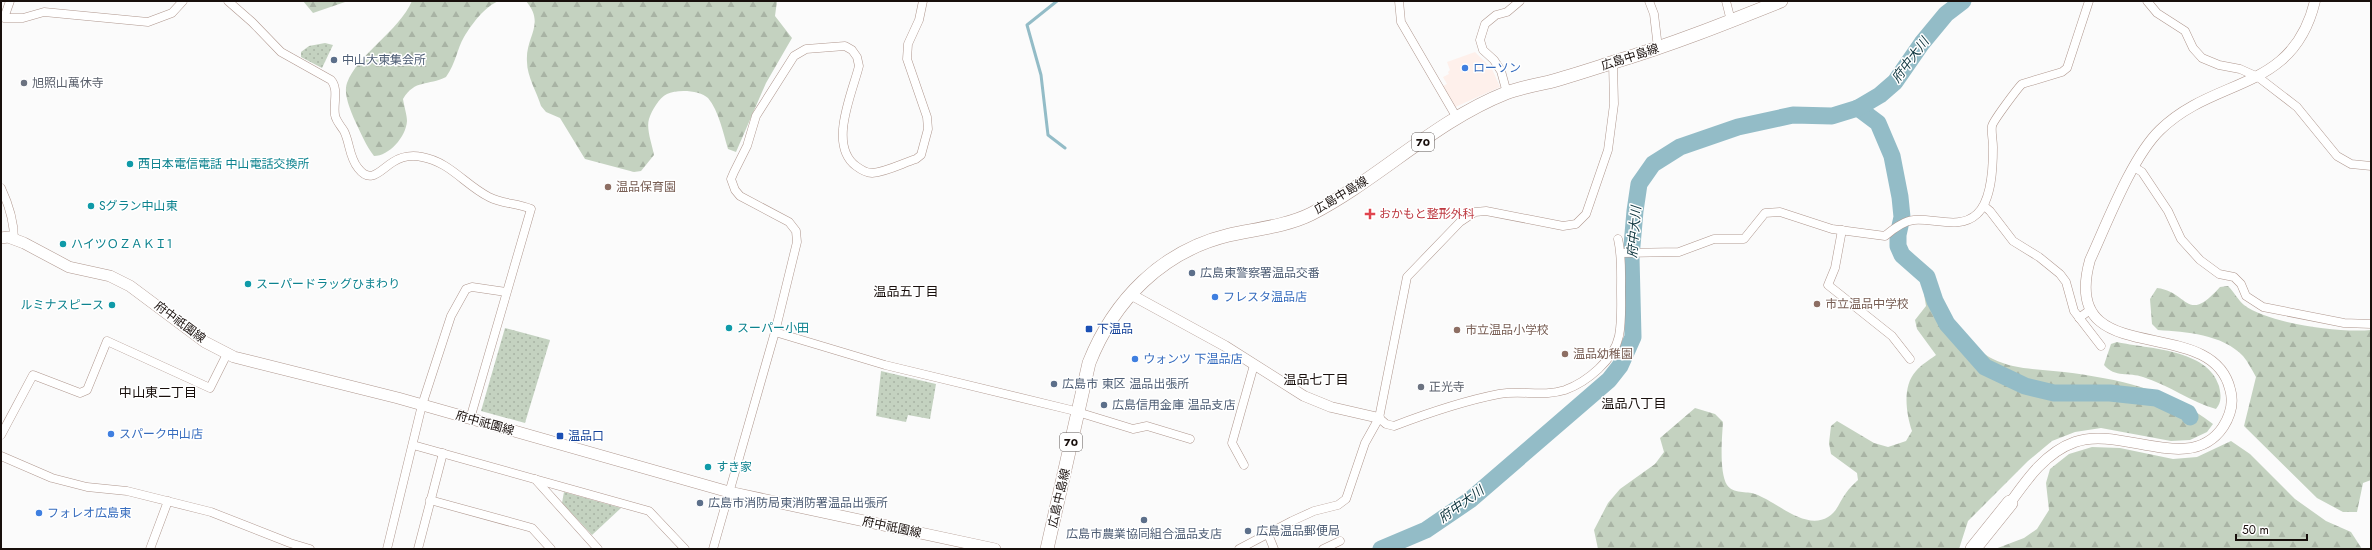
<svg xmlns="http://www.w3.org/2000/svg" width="2372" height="550" font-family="Jost,'Noto Sans JP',sans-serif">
	<defs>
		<pattern id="grass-dots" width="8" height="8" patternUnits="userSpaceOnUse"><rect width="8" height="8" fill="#c4d2c0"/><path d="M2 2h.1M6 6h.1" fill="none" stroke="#a8b3a4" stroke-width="1.8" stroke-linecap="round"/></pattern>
		<pattern id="forest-firs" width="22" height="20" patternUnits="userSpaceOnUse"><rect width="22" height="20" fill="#c4d2c0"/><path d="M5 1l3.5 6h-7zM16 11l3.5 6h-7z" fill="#a8b3a4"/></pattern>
	</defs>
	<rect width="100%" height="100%" fill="#fbfbfb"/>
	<path fill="#fef0eb" d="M 1475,52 L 1492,69 L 1500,87 L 1453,108 L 1441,87 L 1447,84 L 1443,77 L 1449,74 L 1448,72 L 1450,70 L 1447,62 Z"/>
	<g fill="url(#grass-dots)">
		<path d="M 325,43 L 333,45 L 322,68 L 301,57 L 301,52 L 309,46 Z"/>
		<path d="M 505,328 L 550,340 L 525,423 L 481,411 Z"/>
		<path d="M 881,371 L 936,384 L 930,419 L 908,415 L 906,422 L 876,416 Z"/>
		<path d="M 564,492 L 621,508 L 592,535 L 562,503 Z"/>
	</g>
	<g fill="url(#forest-firs)">
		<path d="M 303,1 L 348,1 L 313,13 Z"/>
		<path d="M 412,1 L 499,1 C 485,6 472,24 464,37 C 457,49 456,63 446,77 C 428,86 415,79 403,99 C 404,106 407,115 407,121 C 406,137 389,156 374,156 C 366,146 361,133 355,121 C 351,111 343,94 347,83 C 357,55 399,31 412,1 Z"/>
		<path d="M 526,1 L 777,1 L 775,16 L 792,38 L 766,83 L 736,152 L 728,149 C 723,133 719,111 708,98 C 700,90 677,89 667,94 C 659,98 652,110 649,119 C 646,129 652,144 654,155 L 641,171 L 634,172 L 585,159 L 560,118 L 546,112 L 541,106 C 537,93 527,76 527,62 C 525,36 546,25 526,1 Z"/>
		<path d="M 2228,286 C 2234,292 2238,300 2244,305 C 2270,324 2339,333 2371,330 L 2371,480 L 2363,483 L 2357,512 L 2343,512 L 2317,498 L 2244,426 L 2256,377 C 2252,370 2248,362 2243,356 C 2222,334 2186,332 2158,330 L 2152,324 L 2150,299 L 2157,288 C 2189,292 2186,325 2220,287 Z"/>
		<path d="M 1931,291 C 1940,302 1943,309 1949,321 C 1956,333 1981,353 1993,359 C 2015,370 2040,369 2064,372 C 2119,379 2168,389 2213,424 L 2207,432 L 2190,440 L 2171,441 L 2101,428 L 2075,432 L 2052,441 L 2028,461 L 1968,521 L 1959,549 L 1598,549 L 1594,530 L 1608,503 L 1620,489 L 1655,464 L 1664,452 L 1660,438 L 1695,408 L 1715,414 L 1723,422 C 1722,438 1719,472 1727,485 C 1733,494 1747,491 1755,494 C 1776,501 1805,531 1828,517 C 1838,511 1839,502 1846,493 C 1849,488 1854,484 1858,480 L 1857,473 L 1831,454 L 1829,443 L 1831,426 L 1837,421 L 1874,443 L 1888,447 L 1906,441 L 1912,431 C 1906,413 1902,386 1916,371 C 1921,365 1929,360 1936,355 L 1917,329 L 1915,320 L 1926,306 L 1924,294 Z"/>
		<path d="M 2117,342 C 2148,349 2208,349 2219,386 C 2221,395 2222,402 2216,409 C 2191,402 2169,385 2143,377 C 2129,372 2115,378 2104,365 L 2111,344 Z"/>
		<path d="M 2231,441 L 2250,454 L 2295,499 L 2326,521 L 2351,532 L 2362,549 L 1995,549 L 2024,538 L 2037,529 L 2049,510 L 2046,483 L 2050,469 L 2069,454 L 2092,447 L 2120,448 L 2173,459 L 2197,457 Z"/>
	</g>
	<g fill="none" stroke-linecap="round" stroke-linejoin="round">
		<path stroke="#93bcc7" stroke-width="3" d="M 1057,1 L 1027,25 L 1041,75 L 1048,135 L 1065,148"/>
		<g stroke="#93bcc7" stroke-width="17">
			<path d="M 1858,108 L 1878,123 L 1892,156 L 1900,197 L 1902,217 L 1898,235 L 1898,246 L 1902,255 L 1927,277 L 1935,301 L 1947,324 L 1985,367 L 2025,386 L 2054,393 L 2110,393 L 2156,398 L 2188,413 L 2190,417"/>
			<path d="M 1381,549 L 1426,530 L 1470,500 L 1609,380 L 1620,366 L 1633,337 L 1631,257 L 1635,211 L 1639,184 L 1653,164 L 1680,147 L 1738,127 L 1793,115 L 1832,116 L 1858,108 L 1880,95 L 1895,82 L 1922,43 L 1946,14 L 1963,1"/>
		</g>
		<defs>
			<g id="minor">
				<path d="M 10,1 L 4,18 L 23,18 L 44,12 L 148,22 L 172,13 L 183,1"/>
				<path d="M 228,1 L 252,22 L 281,52 L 331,80 C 339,89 333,104 335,115 C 336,121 341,126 344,131 C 350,143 349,157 358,168 C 371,185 380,170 393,162 C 401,157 412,155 422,157 C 450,162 465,185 489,197 C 502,204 517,203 531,209 L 470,419"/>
				<path d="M 1399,1 L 1401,22 L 1457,118"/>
				<path d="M 1649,1 L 1654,14 L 1658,48"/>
				<path d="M 1726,1 L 1731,21"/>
				<path d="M 2147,1 L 2157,13 L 2185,31 L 2193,48 L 2202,58 L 2219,65 L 2240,69 L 2258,77 L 2297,107 L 2337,156 L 2351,164 L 2371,166"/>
				<path d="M 1507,93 L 1501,71 L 1494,60 L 1483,50 L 1480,40 L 1485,24 L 1496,15 L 1507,12 L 1520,1"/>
				<path d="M 2134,167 L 2142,172 L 2168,211 L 2181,239 L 2200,260 L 2219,274 L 2234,277 L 2241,284 L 2246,296 L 2263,307 L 2344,323 L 2371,324"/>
				<path d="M 1,188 C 9,205 14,220 14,239"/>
				<path d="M 1984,206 L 1990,211 L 2013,241 L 2039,257 L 2060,274 L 2066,282 L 2074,311 L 2101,346"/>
				<path d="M 1842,230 L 1835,268 L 1828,285 L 1892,336 L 1910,359"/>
				<path d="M 1622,253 L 1679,252 L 1714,239 L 1744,239 L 1765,213 L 1780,212 L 1832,229 L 1885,236 C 1893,229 1904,221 1914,220 C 1934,218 1960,230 1977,214 C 1992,200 1993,167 1993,147 C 1993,140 1991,133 1992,126 C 1993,121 2017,89 2022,84 L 2062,72 L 2067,68 L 2089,1"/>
				<path d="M 2079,318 L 2090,310"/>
				<path d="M 775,332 L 885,365 L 1071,410 L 1133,429 L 1147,426 L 1190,439"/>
				<path d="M 1379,418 L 1386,424 L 1394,426 C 1428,413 1463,401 1499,394 C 1521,390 1543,397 1565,390 C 1587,382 1614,360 1619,336 C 1622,321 1621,305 1621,290 C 1621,273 1622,256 1618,239"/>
				<path d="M 1,435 L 33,375 L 80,393 L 87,390 L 107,341 L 210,388 L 227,354"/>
				<path d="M 413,445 L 649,511 L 685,549"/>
				<path d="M 1,456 L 52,478 L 87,487 L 127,491 L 211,512 L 290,543 L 310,549"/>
				<path d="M 1244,465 L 1232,443 L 1254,365"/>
				<path d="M 535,479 L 598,549"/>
				<path d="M 430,500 L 532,528 L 551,549"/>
				<path d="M 1268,534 L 1274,549"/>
				<path d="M 150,549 L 168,501"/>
				<path d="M 387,549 L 422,405 L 451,316 L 466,289 L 472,287 L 506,292"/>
				<path d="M 418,549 L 443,453"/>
				<path d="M 713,549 L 775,332 L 797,242 L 796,231 L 789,222 L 740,196 L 735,190 L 731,179 L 734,172 L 747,146 L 756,116 L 794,56 L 806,49 L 845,46 L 852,50 L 857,57 L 859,66 C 852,94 828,145 856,166 C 860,169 867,173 872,173 C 886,172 903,163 916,159 L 921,155 L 928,129 L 927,117 L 907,59 L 908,44 L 919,20 L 923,1"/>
				<path d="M 1239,549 L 1292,521 L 1314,511 L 1338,505 L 1346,499 L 1365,443 L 1379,418 L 1407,277 L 1460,222 L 1475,212 L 1486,211 L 1563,226 L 1576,224 L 1586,214 L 1608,150 L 1614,104 L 1613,63"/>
				<path d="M 1323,549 L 1340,541"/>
			</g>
			<g id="tertiary">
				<path d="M 1130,294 L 1225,346 L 1304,396 L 1331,407 L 1379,418"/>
				<path d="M 2010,503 C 2027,479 2046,452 2075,442 C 2121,425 2190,476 2223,427 C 2230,416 2234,402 2230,389 C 2211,311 2058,374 2090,260 C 2107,223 2132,157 2160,130 C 2215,76 2293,93 2315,1"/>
			</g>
			<path id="secondary" d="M 1,238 L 8,237 L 24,243 L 69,267 L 110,276 L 130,286 L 205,342 L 234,357 L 398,398 L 729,492 L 995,549"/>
			<path id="primary" d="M 1047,549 L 1089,363 C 1114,300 1162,251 1229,235 C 1256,229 1287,226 1311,214 C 1379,179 1435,121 1506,93 C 1519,88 1535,85 1549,82 C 1571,76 1592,69 1614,62 C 1671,45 1726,23 1781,1"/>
			<path id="motorway" d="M 1973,549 L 2010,503"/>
		</defs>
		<use href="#minor" stroke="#af978e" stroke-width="9"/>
		<use href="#tertiary" stroke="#af978e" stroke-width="11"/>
		<use href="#secondary" stroke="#af978e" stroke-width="12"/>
		<use href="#primary" stroke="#af978e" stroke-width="14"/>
		<use href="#motorway" stroke="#af978e" stroke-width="16"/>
		<use href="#minor" stroke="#fff" stroke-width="8"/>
		<use href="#tertiary" stroke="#fff" stroke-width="10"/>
		<use href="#secondary" stroke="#fff" stroke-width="11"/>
		<use href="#primary" stroke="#fff" stroke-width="13"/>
		<use href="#motorway" stroke="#fff" stroke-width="15"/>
	</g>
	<g fill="#5c6f8a" stroke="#fff" stroke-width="1.5">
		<circle cx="334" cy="60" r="4"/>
		<circle cx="1192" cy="273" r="4"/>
		<circle cx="1054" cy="384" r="4"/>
		<circle cx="1104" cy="405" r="4"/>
		<circle cx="700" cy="503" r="4"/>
		<circle cx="1144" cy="520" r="4"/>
		<circle cx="1248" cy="531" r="4"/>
	</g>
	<g fill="#3f7fe0" stroke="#fff" stroke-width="1.5">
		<circle cx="1465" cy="68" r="4"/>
		<circle cx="1215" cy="297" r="4"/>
		<circle cx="1135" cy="359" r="4"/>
		<circle cx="111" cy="434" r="4"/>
		<circle cx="39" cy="513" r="4"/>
	</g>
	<g fill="#6b7280" stroke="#fff" stroke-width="1.5">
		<circle cx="24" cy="83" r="4"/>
		<circle cx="1421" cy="387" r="4"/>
	</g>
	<g fill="#0f9aa8" stroke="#fff" stroke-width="1.5">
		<circle cx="130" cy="164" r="4"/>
		<circle cx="91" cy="206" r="4"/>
		<circle cx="63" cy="244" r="4"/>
		<circle cx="248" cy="284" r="4"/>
		<circle cx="112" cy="305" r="4"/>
		<circle cx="729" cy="328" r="4"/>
		<circle cx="708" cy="467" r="4"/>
	</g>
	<g fill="#8d6e63" stroke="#fff" stroke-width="1.5">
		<circle cx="608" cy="187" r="4"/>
		<circle cx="1817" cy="304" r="4"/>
		<circle cx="1457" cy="330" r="4"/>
		<circle cx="1565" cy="354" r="4"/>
	</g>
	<path fill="#e0444e" stroke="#fff" stroke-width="1.5" d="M1368 208h4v4h4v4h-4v4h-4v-4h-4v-4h4z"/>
	<g fill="#1a4fb4" stroke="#fff" stroke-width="1.5">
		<rect x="1085" y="325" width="8" height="8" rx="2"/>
		<rect x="556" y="432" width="8" height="8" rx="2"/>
	</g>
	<g text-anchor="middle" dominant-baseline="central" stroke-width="3" stroke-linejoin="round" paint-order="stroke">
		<g fill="#fff" stroke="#5d5755" stroke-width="1">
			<rect x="1412" y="133" width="22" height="18" rx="3"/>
			<rect x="1060" y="433" width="22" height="18" rx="3"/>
		</g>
		<g font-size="11" font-weight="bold" fill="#180f0c">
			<text x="1423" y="142">70</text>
			<text x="1071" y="442">70</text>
		</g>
		<g font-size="12" fill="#180f0c" stroke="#fff">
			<text transform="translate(1630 57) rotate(-18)">広島中島線</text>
			<text transform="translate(1341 195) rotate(-31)">広島中島線</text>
			<text transform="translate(180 322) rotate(37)">府中祇園線</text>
			<text transform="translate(485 423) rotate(16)">府中祇園線</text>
			<text transform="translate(1059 498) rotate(-77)">広島中島線</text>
			<text transform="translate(892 527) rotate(12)">府中祇園線</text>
		</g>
		<g font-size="12" fill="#4e5e75" stroke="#fff" text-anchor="start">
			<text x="342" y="60">中山大東集会所</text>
			<text x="1200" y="273">広島東警察署温品交番</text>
			<text x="1062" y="384">広島市 東区 温品出張所</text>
			<text x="1112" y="405">広島信用金庫 温品支店</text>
			<text x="708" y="503">広島市消防局東消防署温品出張所</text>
			<text x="1256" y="531">広島温品郵便局</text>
			<text x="1144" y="534" text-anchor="middle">広島市農業協同組合温品支店</text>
		</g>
		<g font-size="12" fill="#366cbe" stroke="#fff" text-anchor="start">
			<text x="1473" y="68">ローソン</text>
			<text x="1223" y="297">フレスタ温品店</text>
			<text x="1143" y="359">ウォンツ 下温品店</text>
			<text x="119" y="434">スパーク中山店</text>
			<text x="47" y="513">フォレオ広島東</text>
		</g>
		<g font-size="12" fill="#5b616d" stroke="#fff" text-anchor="start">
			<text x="32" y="83">旭照山萬休寺</text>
			<text x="1429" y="387">正光寺</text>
		</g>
		<g font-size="12" fill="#0d838f" stroke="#fff" text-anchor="start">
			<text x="138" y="164">西日本電信電話 中山電話交換所</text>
			<text x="99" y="206">Sグラン中山東</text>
			<text x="71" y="244">ハイツＯＺＡＫＩ1</text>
			<text x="256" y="284">スーパードラッグひまわり</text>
			<text x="104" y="305" text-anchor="end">ルミナスピース</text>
			<text x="737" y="328">スーパー小田</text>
			<text x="716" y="467">すき家</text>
		</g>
		<g font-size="12" fill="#785e54" stroke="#fff" text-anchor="start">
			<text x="616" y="187">温品保育園</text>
			<text x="1825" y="304">市立温品中学校</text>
			<text x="1465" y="330">市立温品小学校</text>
			<text x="1573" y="354">温品幼稚園</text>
		</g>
		<g font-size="12" fill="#be3a42" stroke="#fff" text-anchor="start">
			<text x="1379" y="214">おかもと整形外科</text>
		</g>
		<g font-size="12" fill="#164399" stroke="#fff" text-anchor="start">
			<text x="1097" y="329">下温品</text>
			<text x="568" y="436">温品口</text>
		</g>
		<g font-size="13" font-style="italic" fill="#0c343d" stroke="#fff">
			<text transform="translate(1910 60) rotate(-53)">府中大川</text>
			<text transform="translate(1634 232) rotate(-85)">府中大川</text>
			<text transform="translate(1461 504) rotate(-36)">府中大川</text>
		</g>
		<g font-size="13" fill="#180f0c" stroke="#fff">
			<text x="906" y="291">温品五丁目</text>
			<text x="1316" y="379">温品七丁目</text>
			<text x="158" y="392">中山東二丁目</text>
			<text x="1634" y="403">温品八丁目</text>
		</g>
	</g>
	<rect width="2372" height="550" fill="none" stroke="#180f0c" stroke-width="4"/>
	<path d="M2236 534v6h71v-6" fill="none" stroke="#180f0c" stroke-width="2"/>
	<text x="2242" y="534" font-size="12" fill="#180f0c" stroke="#ffffff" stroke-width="3" paint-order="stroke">50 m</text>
</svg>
